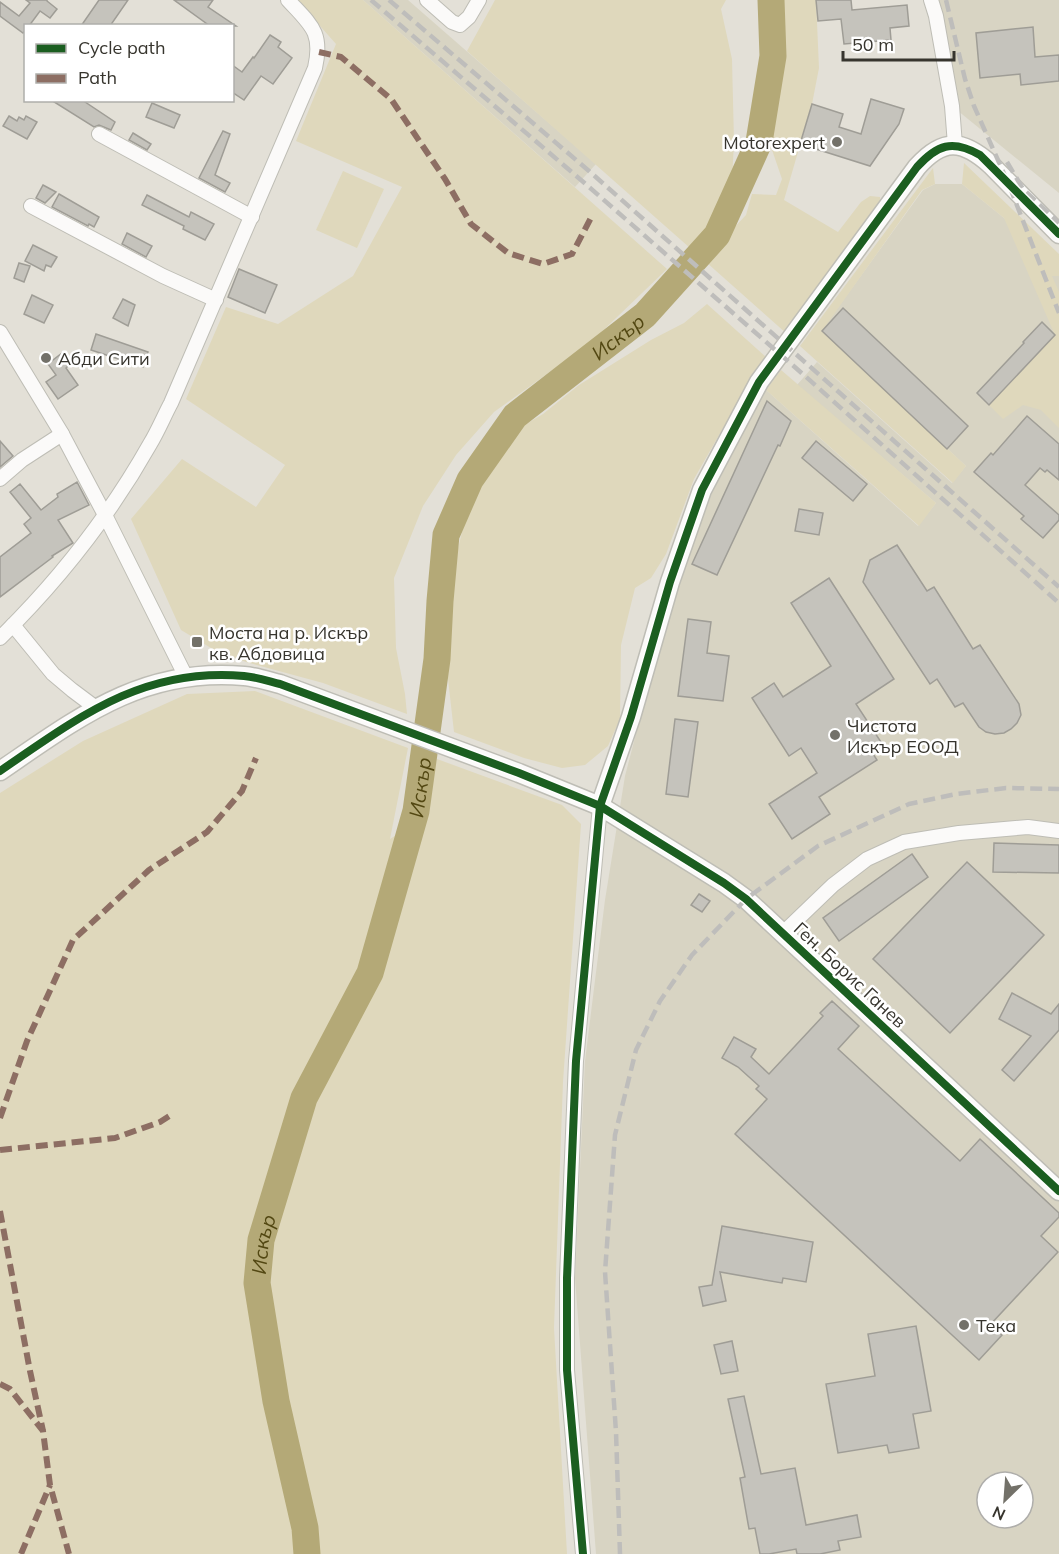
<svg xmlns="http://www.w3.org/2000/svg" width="1059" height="1554" font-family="Mulish,sans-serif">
	<rect width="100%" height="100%" fill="#e3e0d7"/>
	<g fill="#d8d4c3" fill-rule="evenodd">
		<path d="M 363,0 L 408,0 L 596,164 L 575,187 Z"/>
		<path d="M 933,0 L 1059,0 L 1059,193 L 952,106 Z"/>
		<path d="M 935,184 L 962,184 L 1004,218 L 1059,259 L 1059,1554 L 596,1554 L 575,1278 L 585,1061 L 605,900 L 625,776 L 677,577 L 712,493 L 766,390 L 918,526 L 936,503 L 797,385 L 817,362 L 952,483 L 966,466 L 821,331 L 923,190 ZM 987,1482 L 1023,1482 L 1023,1518 L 987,1518 Z"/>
	</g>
	<g fill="#dfd8bc">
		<path d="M 297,0 L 363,0 L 667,269 L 590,343 L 494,412 L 456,455 L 423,506 L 394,578 L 396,648 L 405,694 L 407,714 L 323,683 L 246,662 L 211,648 L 181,630 L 131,519 L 182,459 L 256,507 L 285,465 L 186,399 L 226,307 L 278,324 L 353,276 L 402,187 L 296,141 L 336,44 Z"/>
		<path d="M 495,0 L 726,0 L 721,9 L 732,59 L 734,142 L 732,180 L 722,208 L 690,248 L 467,51 Z"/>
		<path d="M 779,0 L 816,0 L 819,68 L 812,104 L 784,200 L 838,232 L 861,202 L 870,196 L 880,197 L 880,206 L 787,334 L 706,262 L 713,250 L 746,215 L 752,194 L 776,195 L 782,179 L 771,147 L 780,69 Z"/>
		<path d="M 964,163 L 1059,254 L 1059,276 L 1052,276 L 1059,292 L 1059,428 L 1041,410 L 1023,405 L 1003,419 L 989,405 L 1055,335 L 1004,218 L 962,184 Z"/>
		<path d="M 933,168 L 935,184 L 922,190 L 822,331 L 966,466 L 953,483 L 800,346 Z"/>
		<path d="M 343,171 L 384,189 L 357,248 L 316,230 Z"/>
		<path d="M 707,304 L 766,357 L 751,379 L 694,479 L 666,554 L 651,578 L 635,588 L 621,645 L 620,719 L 608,746 L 585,765 L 562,768 L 524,758 L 454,732 L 448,679 L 453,569 L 470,499 L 521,427 L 543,414 L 579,385 L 651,340 L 684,323 Z"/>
		<path d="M 781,370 L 936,503 L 919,526 L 766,390 Z"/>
		<path d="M 255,691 L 408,748 L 390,839 L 426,816 L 437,759 L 562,805 L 581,824 L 563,1082 L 554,1328 L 567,1554 L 0,1554 L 0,793 L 83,741 L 187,694 Z"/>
	</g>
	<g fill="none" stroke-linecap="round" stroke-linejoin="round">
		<path stroke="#b4a977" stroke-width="27" id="s1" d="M 307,1554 L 305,1528 L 276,1401 L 257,1283 L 261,1240 L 304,1098 L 370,973 L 416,811 L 437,659 L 440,601 L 446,535 L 470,480 L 515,416 L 645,315 L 717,235 L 759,142 L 773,56 L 771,0"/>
	</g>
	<g fill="#c5c3bc" stroke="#9f9d96" stroke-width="1.5">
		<path d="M 26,0 L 47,0 L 47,1 L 57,9 L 50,18 L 40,11 L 29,26 L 26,26 L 26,30 L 23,33 L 0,16 L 0,2 L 19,16 L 30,3 Z"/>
		<path d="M 99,0 L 128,0 L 110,26 L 81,26 Z"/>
		<path d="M 174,0 L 213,0 L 208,7 L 236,26 L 210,26 Z"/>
		<path d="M 816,0 L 851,0 L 852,10 L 907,5 L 909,26 L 890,28 L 891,40 L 844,44 L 841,19 L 818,21 Z"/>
		<path d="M 1033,27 L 1035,57 L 1059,55 L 1059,81 L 1021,85 L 1020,74 L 980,78 L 976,33 Z"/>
		<path d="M 270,35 L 281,42 L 278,47 L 292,58 L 273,84 L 261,76 L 244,100 L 232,92 L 232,65 L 242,72 L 253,57 L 254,58 Z"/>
		<path d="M 871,99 L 904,109 L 899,124 L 870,166 L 800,144 L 812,104 L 843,114 L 839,127 L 861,134 Z"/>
		<path d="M 51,100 L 82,100 L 115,122 L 111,130 L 99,125 L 94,127 Z"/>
		<path d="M 152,103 L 180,115 L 174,128 L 146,117 Z"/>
		<path d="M 9,116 L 17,121 L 19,117 L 24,120 L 26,116 L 37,122 L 27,139 L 3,126 Z"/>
		<path d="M 223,131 L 230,134 L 215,175 L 230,183 L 225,192 L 199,178 Z"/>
		<path d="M 133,133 L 151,144 L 147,150 L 129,140 Z"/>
		<path d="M 43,185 L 56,192 L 45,203 L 36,198 Z"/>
		<path d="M 59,194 L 99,217 L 94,227 L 89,224 L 88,226 L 52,207 Z"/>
		<path d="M 147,195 L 189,217 L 191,212 L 214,224 L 205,240 L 183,229 L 184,226 L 142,205 Z"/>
		<path d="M 127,233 L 152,246 L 146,257 L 122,244 Z"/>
		<path d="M 33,245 L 57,257 L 51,267 L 46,265 L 44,271 L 25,261 Z"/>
		<path d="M 19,263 L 30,266 L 24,282 L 14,278 Z"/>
		<path d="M 239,269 L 277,285 L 265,313 L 228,297 Z"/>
		<path d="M 32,295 L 53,305 L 44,323 L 24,314 Z"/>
		<path d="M 123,299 L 135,305 L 128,326 L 113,318 Z"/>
		<path d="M 843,308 L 968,426 L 947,449 L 822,331 Z"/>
		<path d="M 1042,322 L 1055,335 L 989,405 L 977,393 L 1024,343 L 1023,342 Z"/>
		<path d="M 96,334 L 148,352 L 143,367 L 91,350 Z"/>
		<path d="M 62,353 L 70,364 L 66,368 L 78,385 L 58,399 L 46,382 L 56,375 L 48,364 Z"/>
		<path d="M 767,401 L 791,421 L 780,446 L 778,445 L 717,575 L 692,564 Z"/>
		<path d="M 1027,416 L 1059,444 L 1059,480 L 1047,470 L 1045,472 L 1040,468 L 1025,485 L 1059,515 L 1059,520 L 1043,538 L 1021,519 L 1024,516 L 974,472 L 991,453 L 993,455 Z"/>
		<path d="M 0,441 L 13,456 L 0,467 Z"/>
		<path d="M 816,441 L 867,484 L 853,501 L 802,458 Z"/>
		<path d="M 77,482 L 89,505 L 58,520 L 73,543 L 52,556 L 53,557 L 0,597 L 0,557 L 31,533 L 24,524 L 31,518 L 10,492 L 20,484 L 41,510 L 58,497 L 57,494 Z"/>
		<path d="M 799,509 L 823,513 L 819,535 L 795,531 Z"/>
		<path d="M 897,545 L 927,591 L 934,587 L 973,649 L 980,645 L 1019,704 L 1021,715 L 1017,723 L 1011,729 L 1004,733 L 995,734 L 986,732 L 979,727 L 963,703 L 955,707 L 937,679 L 930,684 L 863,582 L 870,560 Z"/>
		<path d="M 829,578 L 894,679 L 856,704 L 881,742 L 870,749 L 877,760 L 819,797 L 830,814 L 792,839 L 769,804 L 817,773 L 801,748 L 789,756 L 752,698 L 774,683 L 783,697 L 831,666 L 791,603 Z"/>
		<path d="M 688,619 L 711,622 L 707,653 L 729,656 L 723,701 L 678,696 Z"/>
		<path d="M 675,719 L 698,722 L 688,797 L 666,794 Z"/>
		<path d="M 994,843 L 1059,845 L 1059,873 L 993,872 Z"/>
		<path d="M 912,854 L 928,877 L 839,941 L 823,918 Z"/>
		<path d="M 967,862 L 1044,935 L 950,1033 L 873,959 Z"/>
		<path d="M 699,894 L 710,901 L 702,912 L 691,905 Z"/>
		<path d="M 1012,993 L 1051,1014 L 1059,1004 L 1059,1030 L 1014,1081 L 1002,1070 L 1031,1036 L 999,1019 Z"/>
		<path d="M 832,1001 L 859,1026 L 838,1049 L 960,1161 L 980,1139 L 1059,1213 L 1059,1217 L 1041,1236 L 1058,1252 L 990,1325 L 1002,1335 L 979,1360 L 735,1134 L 767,1099 L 756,1089 L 759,1086 L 738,1067 L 722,1058 L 734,1037 L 756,1049 L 751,1057 L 769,1074 L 823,1016 L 820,1013 Z"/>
		<path d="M 722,1226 L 813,1242 L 806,1282 L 783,1278 L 782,1283 L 720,1272 L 726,1301 L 703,1306 L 699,1287 L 712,1285 Z"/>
		<path d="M 916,1326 L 931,1411 L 913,1414 L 919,1448 L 889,1453 L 887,1445 L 838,1453 L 826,1384 L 875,1376 L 868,1334 Z"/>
		<path d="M 732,1341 L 738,1371 L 721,1374 L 714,1345 Z"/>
		<path d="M 744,1396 L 761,1474 L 795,1468 L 806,1525 L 857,1515 L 861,1537 L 838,1541 L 840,1550 L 820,1554 L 797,1554 L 796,1549 L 769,1554 L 760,1554 L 755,1528 L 749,1529 L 740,1478 L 745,1477 L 728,1399 Z"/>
	</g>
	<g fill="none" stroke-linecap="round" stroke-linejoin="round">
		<defs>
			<g id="street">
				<path d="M 427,0 L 452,22 L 460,25 L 469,17 L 479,0"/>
				<path d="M 931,0 L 936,16 L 952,106 L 955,145"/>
				<path d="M 99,134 L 252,217"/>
				<path d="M 31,206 L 163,276 L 216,300"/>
				<path d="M 0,332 L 62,434 L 105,515 L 186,677"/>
				<path d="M 0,479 L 22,460 L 62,434"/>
				<path d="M 13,625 L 53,674 L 72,690 L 96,708"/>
				<path d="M 0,638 C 58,581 110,515 150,444 C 158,431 164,416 171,403 L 315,68 C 323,32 311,25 288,0"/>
				<path d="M 783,933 L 833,885 L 867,859 L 904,842 L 959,833 L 1028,827 L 1059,831"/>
				<path d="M 583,1554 L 567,1370 L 567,1278 L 576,1061 L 600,806"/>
			</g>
			<g id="secondary">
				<path d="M 0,771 C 79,717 143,667 244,676 C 256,677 268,681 280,684 L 519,773 L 600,806 L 724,883 L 746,899 L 1059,1191"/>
				<path d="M 600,806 L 631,717 L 670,582 L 702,490 L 759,382 L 917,167 C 943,138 962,139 991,165 L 1059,234"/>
			</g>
		</defs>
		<use href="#street" stroke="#bebdb5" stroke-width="16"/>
		<use href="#secondary" stroke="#bebdb5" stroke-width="21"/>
		<use href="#street" stroke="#fbfaf9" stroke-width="14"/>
		<use href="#secondary" stroke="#fbfaf9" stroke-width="18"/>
		<g stroke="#bebdbb" stroke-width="4.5" stroke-dasharray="12 6" stroke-linecap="butt">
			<path d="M 371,0 L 581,180 L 805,376 L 1059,603"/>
			<path d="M 389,0 L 589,171 L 1059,587"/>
			<path d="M 946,0 L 965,79 L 974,106 L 1009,185 L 1059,313"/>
			<path d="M 1007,162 L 1023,189 L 1059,223"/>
			<path d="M 620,1554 L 616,1432 L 605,1272 L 615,1135 L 636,1050 L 660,1001 L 692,955 L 746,899 L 818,846 L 909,804 L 956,794 L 1006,788 L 1059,789"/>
		</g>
		<g stroke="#8d6e63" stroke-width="6" stroke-dasharray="12 6" stroke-linecap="butt">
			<path d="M 319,52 L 341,57 L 391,99 L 445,179 L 471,224 L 508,253 L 543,264 L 572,254 L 593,214"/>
			<path d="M 0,1118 L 27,1041 L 73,940 L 149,870 L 207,832 L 242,791 L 256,758"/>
			<path d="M 0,1150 L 115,1138 L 160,1122 L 171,1115"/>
			<path d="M 0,1211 L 30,1371 L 43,1431"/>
			<path d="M 0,1384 L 10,1389 L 43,1431 L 50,1485 L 69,1554"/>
			<path d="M 21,1554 L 50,1485"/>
		</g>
		<defs>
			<g id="cycleway">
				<path d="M 0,771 C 79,717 143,667 244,676 C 256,677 268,681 280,684 L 519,773 L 600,806 L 724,883 L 746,899 L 1059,1191"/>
				<path d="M 583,1554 L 567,1370 L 567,1278 L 576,1061 L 600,806 L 631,717 L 670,582 L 702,490 L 759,382 L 917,167 C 937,145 952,139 980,155 L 1059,234"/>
			</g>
		</defs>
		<use href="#cycleway" stroke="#fff" stroke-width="11"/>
		<use href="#cycleway" stroke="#1b5e20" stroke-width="8"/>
	</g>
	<g fill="#737169" stroke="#fff" stroke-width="2">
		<circle cx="837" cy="142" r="6"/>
		<circle cx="46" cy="358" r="6"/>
		<rect x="191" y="636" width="12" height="12" rx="3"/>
		<circle cx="835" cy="735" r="6"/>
		<circle cx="964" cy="1325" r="6"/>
	</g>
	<g text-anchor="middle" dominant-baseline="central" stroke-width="5" stroke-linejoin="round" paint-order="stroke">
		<g font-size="18" fill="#37352e" stroke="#fff" text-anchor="start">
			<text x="825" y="142" text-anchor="end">Motorexpert</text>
			<text x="58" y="358">Абди Сити</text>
			<text x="209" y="632">Моста на р. Искър<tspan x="209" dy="21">кв. Абдовица</tspan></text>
			<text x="847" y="725">Чистота<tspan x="847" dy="21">Искър ЕООД</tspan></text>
			<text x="976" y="1325">Тека</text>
		</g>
		<g font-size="18" fill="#37352e" stroke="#fff">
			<text transform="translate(850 975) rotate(43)">Ген. Борис Ганев</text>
		</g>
		<g font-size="20" font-style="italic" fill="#524712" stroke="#fff">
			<text stroke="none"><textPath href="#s1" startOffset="1323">Искър</textPath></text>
			<text stroke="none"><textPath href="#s1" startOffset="801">Искър</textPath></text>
			<text stroke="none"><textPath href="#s1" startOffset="315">Искър</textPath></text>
		</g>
	</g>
	<rect x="24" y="24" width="210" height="78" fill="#ffffff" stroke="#afaeab" stroke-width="1.5"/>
	<rect x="36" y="44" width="30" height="9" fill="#1b5e20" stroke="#afaeab" stroke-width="1.5"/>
	<text x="78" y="54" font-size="18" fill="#37352e">Cycle path</text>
	<rect x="36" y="74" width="30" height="9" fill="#8d6e63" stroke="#afaeab" stroke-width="1.5"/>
	<text x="78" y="84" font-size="18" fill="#37352e">Path</text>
	<g transform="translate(1005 1500) rotate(205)"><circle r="28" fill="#ffffff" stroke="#afaeab" stroke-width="1.5"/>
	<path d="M0-4.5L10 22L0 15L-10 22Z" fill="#737169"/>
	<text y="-9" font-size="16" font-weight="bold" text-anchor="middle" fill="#37352e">N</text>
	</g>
	<path d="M843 51v9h111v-9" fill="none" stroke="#37352e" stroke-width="3"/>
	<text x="852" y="51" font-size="18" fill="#37352e" stroke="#ffffff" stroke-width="4.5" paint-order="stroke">50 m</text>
</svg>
